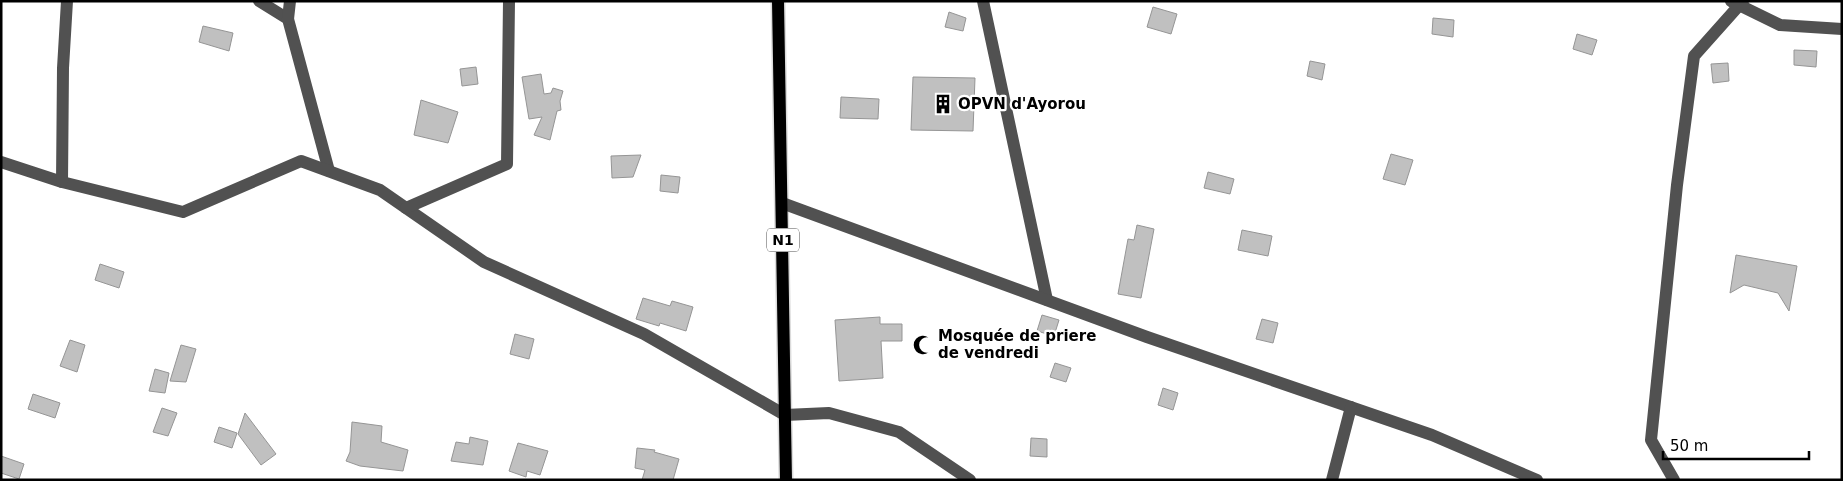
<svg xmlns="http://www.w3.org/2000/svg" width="1843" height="481" font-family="'DejaVu Sans',sans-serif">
	<rect width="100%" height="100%" fill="#fff"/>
	<g fill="#c0c0c0" stroke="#959595">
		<path d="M 1153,7 L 1177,14 L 1171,34 L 1147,27 Z"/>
		<path d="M 949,12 L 966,18 L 963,31 L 945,27 Z"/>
		<path d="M 1433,18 L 1454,20 L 1453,37 L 1432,34 Z"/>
		<path d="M 203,26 L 233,33 L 229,51 L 199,42 Z"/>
		<path d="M 1577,34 L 1597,40 L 1592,55 L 1573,49 Z"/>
		<path d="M 1794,50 L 1817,51 L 1816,67 L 1794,65 Z"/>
		<path d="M 1310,61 L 1325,64 L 1322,80 L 1307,76 Z"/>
		<path d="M 1728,63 L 1729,81 L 1713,83 L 1711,64 Z"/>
		<path d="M 476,67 L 478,84 L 462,86 L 460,69 Z"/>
		<path d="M 541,74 L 544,94 L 551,93 L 553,88 L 563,91 L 560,101 L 561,110 L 557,111 L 550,140 L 534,135 L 542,117 L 529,119 L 522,77 Z"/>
		<path d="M 913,77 L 975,78 L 973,131 L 911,130 Z"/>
		<path d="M 841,97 L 879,99 L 878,119 L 840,118 Z"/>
		<path d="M 421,100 L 458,112 L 448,143 L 414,135 Z"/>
		<path d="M 1391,154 L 1413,160 L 1405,185 L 1383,179 Z"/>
		<path d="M 641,155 L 633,177 L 612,178 L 611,156 Z"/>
		<path d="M 1208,172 L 1234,179 L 1230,194 L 1204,188 Z"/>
		<path d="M 661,175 L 680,177 L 678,193 L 660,191 Z"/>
		<path d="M 1137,225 L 1154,229 L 1141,298 L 1118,294 L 1128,239 L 1134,240 Z"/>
		<path d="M 1242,230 L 1272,236 L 1268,256 L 1238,250 Z"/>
		<path d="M 1736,255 L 1797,266 L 1789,311 L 1778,293 L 1744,285 L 1730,293 Z"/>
		<path d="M 100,264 L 124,272 L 119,288 L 95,280 Z"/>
		<path d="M 643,298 L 670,306 L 672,301 L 693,307 L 686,331 L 660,323 L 659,326 L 636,319 Z"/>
		<path d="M 1042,315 L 1059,320 L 1054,336 L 1037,331 Z"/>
		<path d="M 880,317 L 880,324 L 902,324 L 902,341 L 881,341 L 883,378 L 839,381 L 835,320 Z"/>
		<path d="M 1262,319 L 1278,323 L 1273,343 L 1256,339 Z"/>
		<path d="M 515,334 L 534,339 L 529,359 L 510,354 Z"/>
		<path d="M 70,340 L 85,345 L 77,372 L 60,366 Z"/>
		<path d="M 181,345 L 196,349 L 186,382 L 170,381 Z"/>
		<path d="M 1055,363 L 1071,368 L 1066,382 L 1050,377 Z"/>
		<path d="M 155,369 L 169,373 L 165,393 L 149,391 Z"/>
		<path d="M 1163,388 L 1178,393 L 1173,410 L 1158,405 Z"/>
		<path d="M 33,394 L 60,403 L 55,418 L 28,409 Z"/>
		<path d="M 162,408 L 177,413 L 168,436 L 153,432 Z"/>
		<path d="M 245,413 L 276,454 L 261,465 L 238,434 Z"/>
		<path d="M 352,422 L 382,426 L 381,442 L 408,450 L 403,471 L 360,466 L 346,461 L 350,452 Z"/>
		<path d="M 219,427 L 237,433 L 232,448 L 214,442 Z"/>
		<path d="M 470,437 L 488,441 L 483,465 L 451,461 L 456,442 L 469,444 Z"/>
		<path d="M 1031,438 L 1047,439 L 1047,457 L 1030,456 Z"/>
		<path d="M 518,443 L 548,451 L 540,475 L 527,471 L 526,477 L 509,471 Z"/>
		<path d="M 637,448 L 655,450 L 654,452 L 679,459 L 673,480 L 642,480 L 645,470 L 635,468 Z"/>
		<path d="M 1,456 L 24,464 L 19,479 L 1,473 Z"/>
	</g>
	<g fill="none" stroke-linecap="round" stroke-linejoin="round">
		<defs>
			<path id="major" d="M 778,1 L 786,480"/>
		</defs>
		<use href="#major" stroke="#dbdbdb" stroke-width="15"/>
		<g stroke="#515151" stroke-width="12">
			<path d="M 259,1 L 288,19 L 329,171"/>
			<path d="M 983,1 L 1047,300"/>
			<path d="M 1731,1 L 1780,25 L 1842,29"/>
			<path d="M 288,19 L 290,1"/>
			<path d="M 1,162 L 62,182 L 183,212 L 301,161 L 380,190 L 484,262 L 644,334 L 785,415 L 829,413 L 899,432 L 970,480"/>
			<path d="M 62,182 L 63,68 L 67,1"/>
			<path d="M 782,203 L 1147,337 L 1432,435 L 1537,480"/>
			<path d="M 406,208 L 507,164 L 509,1"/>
			<path d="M 1332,480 L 1351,407"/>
			<path d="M 1674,480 L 1651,440 L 1677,185 L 1694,56 L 1743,1"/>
		</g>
		<use href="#major" stroke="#000" stroke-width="12"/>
	</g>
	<defs>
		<symbol id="building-bare" viewBox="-9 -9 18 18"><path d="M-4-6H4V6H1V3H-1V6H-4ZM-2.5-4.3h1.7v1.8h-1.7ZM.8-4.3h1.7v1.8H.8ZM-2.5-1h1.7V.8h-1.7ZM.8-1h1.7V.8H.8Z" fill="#000" stroke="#fff" stroke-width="2.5" paint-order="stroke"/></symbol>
		<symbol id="mosque-bare" viewBox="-9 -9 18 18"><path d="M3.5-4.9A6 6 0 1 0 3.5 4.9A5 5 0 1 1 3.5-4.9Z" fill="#000" stroke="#fff" stroke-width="2.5" paint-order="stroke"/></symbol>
	</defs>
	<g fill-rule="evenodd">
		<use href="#building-bare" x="929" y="90" width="28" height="28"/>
		<use href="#mosque-bare" x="909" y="331" width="28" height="28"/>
	</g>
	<g text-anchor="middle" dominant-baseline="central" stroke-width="4.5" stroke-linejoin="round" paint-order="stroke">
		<rect fill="#fff" stroke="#4c4c4c" stroke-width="1" x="767" y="228.5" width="32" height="23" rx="4"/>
		<g font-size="14" font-weight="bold" fill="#000">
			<text x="783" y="240">N1</text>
		</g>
		<g font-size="15" font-weight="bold" fill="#000" stroke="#fff" text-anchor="start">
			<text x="958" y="104">OPVN d'Ayorou</text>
			<text x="938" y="336">Mosquée de priere<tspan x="938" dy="17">de vendredi</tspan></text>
		</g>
	</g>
	<rect width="1843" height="481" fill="none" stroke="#000000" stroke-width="5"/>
	<path d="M1663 451v8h146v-8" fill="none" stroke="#000000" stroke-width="2.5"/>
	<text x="1670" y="451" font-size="15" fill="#000000" stroke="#ffffff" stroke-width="4" paint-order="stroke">50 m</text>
</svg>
